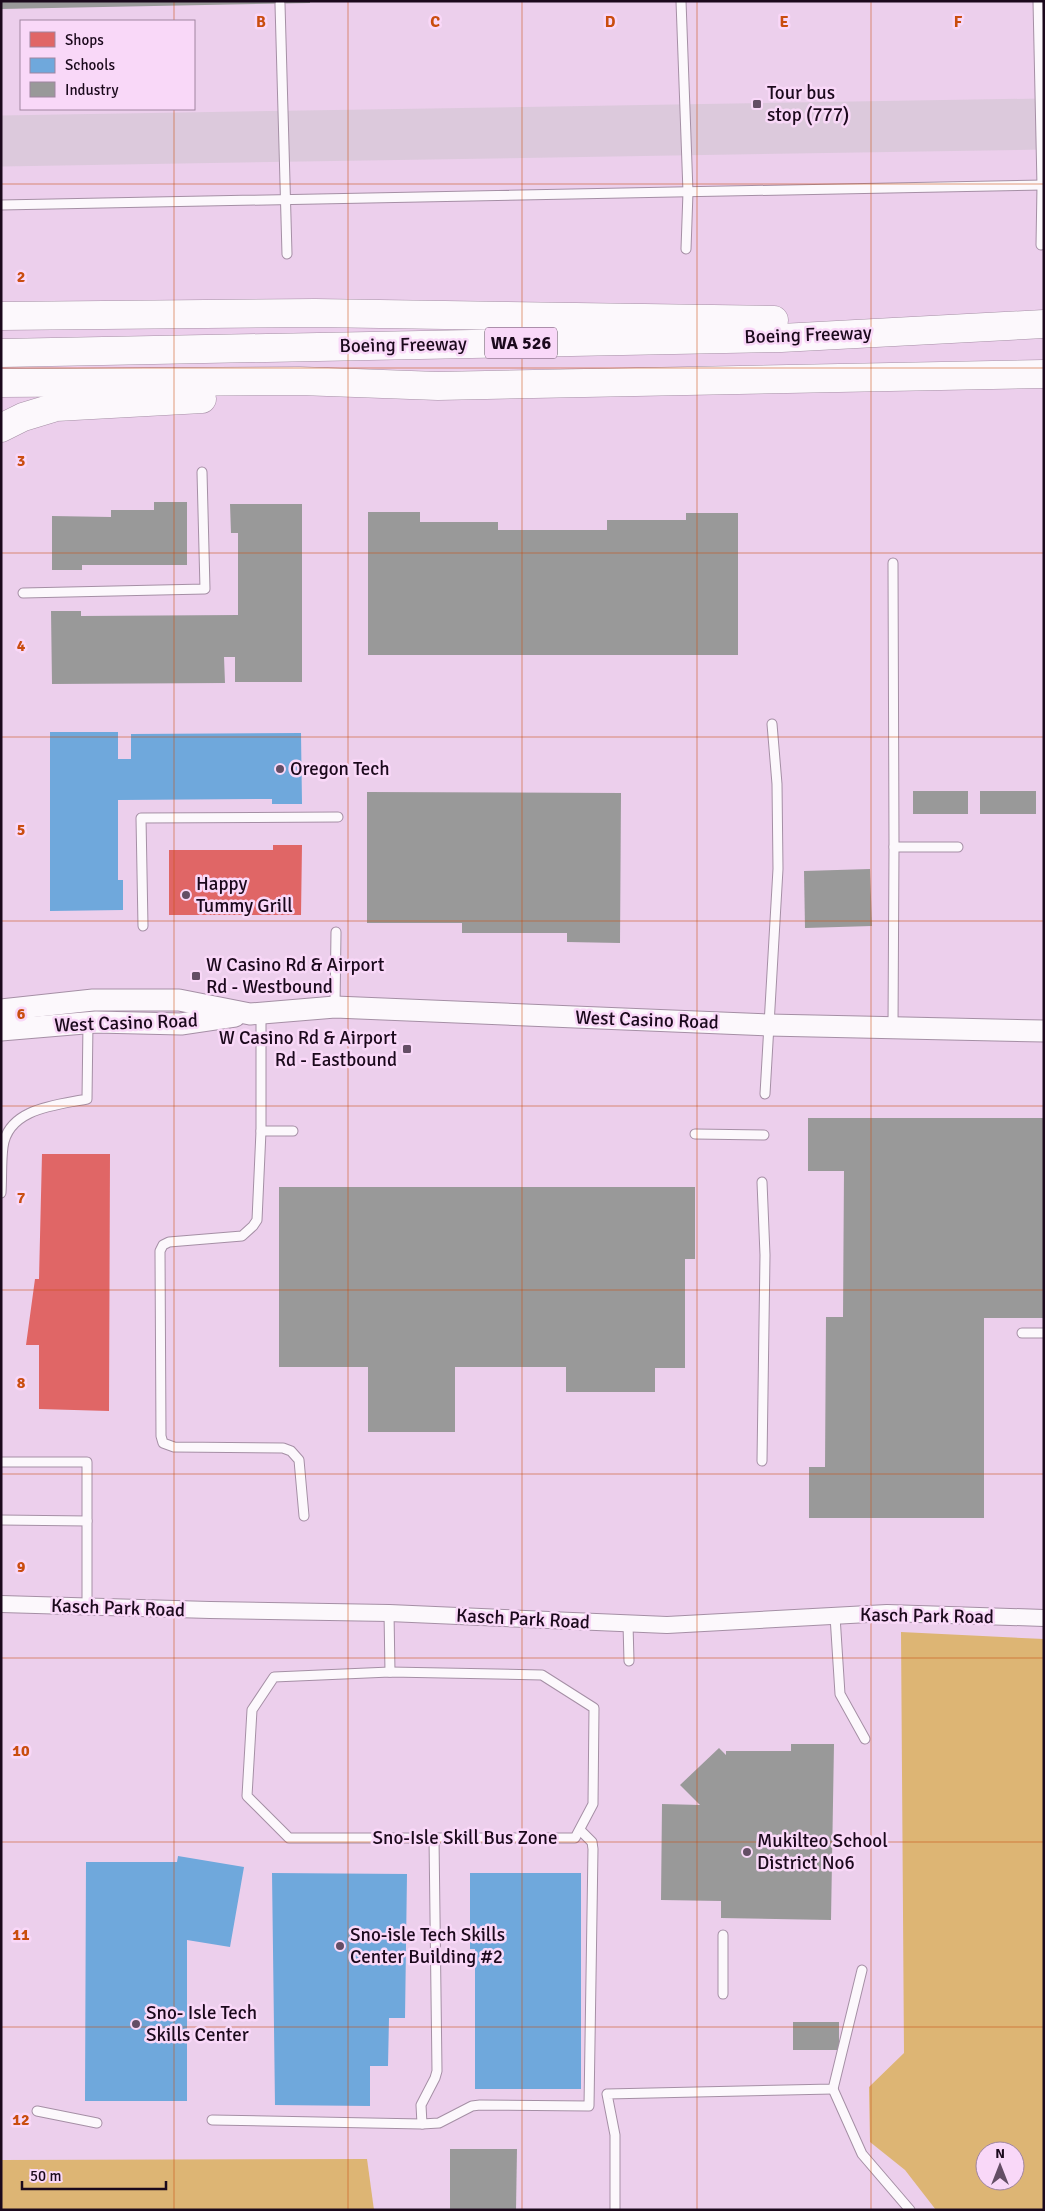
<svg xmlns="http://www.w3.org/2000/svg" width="1045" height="2211" font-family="Signika,sans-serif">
	<rect width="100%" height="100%" fill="#eccfec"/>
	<g fill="#ddb574" fill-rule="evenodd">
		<path d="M 901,1632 L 1044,1639 L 1044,2210 L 936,2210 L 905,2170 L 870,2142 L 869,2087 L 904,2053 ZM 985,2151 L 1015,2151 L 1015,2181 L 985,2181 Z"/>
		<path d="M 367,2159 L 374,2210 L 1,2210 L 1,2160 Z"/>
	</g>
	<g fill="#e06666">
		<path d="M 273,845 L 302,845 L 301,915 L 169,915 L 169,850 L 273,850 Z"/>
		<path d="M 42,1154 L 110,1154 L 109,1411 L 39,1409 L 39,1345 L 26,1345 L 35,1279 L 39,1279 Z"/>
	</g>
	<g fill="#6fa8dc">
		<path d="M 50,732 L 118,732 L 118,759 L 131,759 L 131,734 L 301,733 L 302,804 L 272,804 L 272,799 L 118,800 L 118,880 L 123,880 L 123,910 L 50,911 Z"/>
		<path d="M 178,1856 L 244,1867 L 230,1947 L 187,1940 L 187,2101 L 85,2101 L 86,1862 L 177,1862 Z"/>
		<path d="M 272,1873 L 407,1874 L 405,2018 L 389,2018 L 388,2066 L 370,2066 L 370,2106 L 275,2105 Z"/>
		<path d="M 470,1873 L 581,1873 L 581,2089 L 475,2089 L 475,1949 L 470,1949 Z"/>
	</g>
	<g fill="#999">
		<path d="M 1,1 L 310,1 L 310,3 L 1,9 Z"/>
		<path d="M 154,502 L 187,502 L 187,565 L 82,565 L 82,570 L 52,570 L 52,516 L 111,517 L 111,510 L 154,510 Z"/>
		<path d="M 230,504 L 302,504 L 302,682 L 235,682 L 235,657 L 224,657 L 225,683 L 52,684 L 51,611 L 81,611 L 81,616 L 238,615 L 238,533 L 231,533 Z"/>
		<path d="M 368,512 L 420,512 L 420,522 L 498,522 L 498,530 L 607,530 L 607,520 L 686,520 L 686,513 L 738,513 L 738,655 L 368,655 Z"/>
		<rect x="913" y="791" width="55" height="23"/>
		<rect x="980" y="791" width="56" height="23"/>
		<path d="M 367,792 L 621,793 L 620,943 L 567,942 L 567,933 L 462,933 L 462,923 L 367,923 Z"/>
		<path d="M 870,869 L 872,926 L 805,928 L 804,871 Z"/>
		<path d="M 808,1118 L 1044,1118 L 1044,1318 L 984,1318 L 984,1518 L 809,1518 L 809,1467 L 825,1467 L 826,1317 L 843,1317 L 844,1171 L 808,1171 Z"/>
		<path d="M 279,1187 L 695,1187 L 695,1259 L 685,1259 L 685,1368 L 655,1368 L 655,1392 L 566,1392 L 566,1367 L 455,1367 L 455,1432 L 368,1432 L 368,1367 L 279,1367 Z"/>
		<path d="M 791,1744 L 834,1744 L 831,1920 L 721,1918 L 721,1901 L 661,1900 L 662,1804 L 700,1805 L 680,1785 L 719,1748 L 726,1755 L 726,1751 L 791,1751 Z"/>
		<rect x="793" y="2022" width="46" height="28"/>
		<path d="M 450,2149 L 517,2149 L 516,2210 L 450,2210 Z"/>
	</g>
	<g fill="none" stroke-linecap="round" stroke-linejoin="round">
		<path stroke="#dcc9dc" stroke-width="51" d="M 1,141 L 1041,124"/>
		<defs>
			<g id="service">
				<path d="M 681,1 L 688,192 L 686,249"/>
				<path d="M 1038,1 L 1042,186 L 1041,245"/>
				<path d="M 280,4 L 287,254"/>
				<path d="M 1,205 L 1044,185"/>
				<path d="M 893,563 L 894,847"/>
				<path d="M 23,593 L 205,589 L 202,472"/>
				<path d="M 143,926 L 141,818 L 338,817"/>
				<path d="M 335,1007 L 336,932"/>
				<path d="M 261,1014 L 261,1131 L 293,1131"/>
				<path d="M 893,1028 L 894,847 L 958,847"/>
				<path d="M 765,1094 L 778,869 L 777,784 L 772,724"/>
				<path d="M 261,1131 L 257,1220 L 253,1226 L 242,1236 L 169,1242 L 163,1245 L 160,1251 L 161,1436 L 163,1443 L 174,1447 L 283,1448 L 291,1451 L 299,1460 L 304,1516"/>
				<path d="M 695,1134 L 764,1135"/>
				<path d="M 762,1182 L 765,1255 L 762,1461"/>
				<path d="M 1,1193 C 2,1178 1,1162 3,1147 C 8,1108 57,1105 87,1099 L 88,1023"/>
				<path d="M 1022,1333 L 1044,1333"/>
				<path d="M 1,1462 L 87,1462 L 87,1521"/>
				<path d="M 1,1520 L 87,1521 L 87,1607"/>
				<path d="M 389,1613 L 390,1672"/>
				<path d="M 835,1616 L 840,1694 L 865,1739"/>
				<path d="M 628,1624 L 629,1661"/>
				<path d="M 390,1672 L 542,1675 L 594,1708 L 593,1804 L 575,1838 L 289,1838 L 247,1796 L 252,1710 L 274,1677 Z"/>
				<path d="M 434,1838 L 437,2071 L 435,2078 L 421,2105 L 422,2124 L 439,2123 L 472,2106 L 480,2105 L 589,2106 L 593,1849 L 592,1842 L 580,1830"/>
				<path d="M 723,1994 L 723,1935"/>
				<path d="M 833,2089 L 862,2154 L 910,2210"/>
				<path d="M 37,2111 L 97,2123"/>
				<path d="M 212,2120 L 422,2124"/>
				<path d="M 615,2210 L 615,2135 L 607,2094 L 833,2089 L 862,1970"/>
			</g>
			<path id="minor" d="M 1,1604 L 210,1610 L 389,1613 L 667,1625 L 887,1613 L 1044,1618"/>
			<g id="tertiary">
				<path d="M 1,1010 L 93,1000 L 179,1000 L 250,1014 L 335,1007 L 768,1025 L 1044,1031"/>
				<path d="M 1,1030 L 96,1022 L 181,1024 L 235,1016"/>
			</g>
			<g id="motorway">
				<path d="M 1,316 L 315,313 L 774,320"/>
				<path d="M 1,353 L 781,338 L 1044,324"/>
				<path d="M 1,383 L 300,381 L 438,386 L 1044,374"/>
				<path d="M 1,428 L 23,417 L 56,407 L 202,399"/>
			</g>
		</defs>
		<use href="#service" stroke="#a58fa5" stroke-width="11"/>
		<use href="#minor" stroke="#a58fa5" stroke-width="18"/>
		<use href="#tertiary" stroke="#a58fa5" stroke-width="23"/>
		<use href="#motorway" stroke="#a58fa5" stroke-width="29"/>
		<use href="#service" stroke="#fcf8fc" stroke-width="9"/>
		<use href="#minor" stroke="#fcf8fc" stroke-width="16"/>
		<use href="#tertiary" stroke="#fcf8fc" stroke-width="21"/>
		<use href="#motorway" stroke="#fcf8fc" stroke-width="28"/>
	</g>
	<path fill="none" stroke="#c94d0e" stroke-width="1" stroke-opacity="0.55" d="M 174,1 L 174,21M 348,1 L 348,2210M 522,1 L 522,2210M 697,1 L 697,2210M 871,1 L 871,2210M 174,109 L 174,2210M 1,184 L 1044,184M 1,368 L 1044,368M 1,553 L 1044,553M 1,737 L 1044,737M 1,921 L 1044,921M 1,1106 L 1044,1106M 1,1290 L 1044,1290M 1,1474 L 1044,1474M 1,1658 L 1044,1658M 1,1842 L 1044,1842M 1,2027 L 1044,2027"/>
	<g fill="#644e65" stroke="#f9d8f8" stroke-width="2">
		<rect x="752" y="99" width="10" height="10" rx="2.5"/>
		<circle cx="280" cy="769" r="5"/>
		<circle cx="186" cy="895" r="5"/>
		<rect x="191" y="971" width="10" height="10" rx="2.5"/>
		<rect x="402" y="1044" width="10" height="10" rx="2.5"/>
		<circle cx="747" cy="1852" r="5"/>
		<circle cx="340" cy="1946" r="5"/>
		<circle cx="136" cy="2024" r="5"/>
	</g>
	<g text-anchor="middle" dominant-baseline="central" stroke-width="5" stroke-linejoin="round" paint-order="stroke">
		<rect fill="#f9d8f8" stroke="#5e475e" stroke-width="1" x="485" y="327.5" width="72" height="31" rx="4"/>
		<g font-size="18" font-weight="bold" fill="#1b091c">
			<text x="521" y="343">WA 526</text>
		</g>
		<g font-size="19" fill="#1b091c" stroke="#f9d8f8" text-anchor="start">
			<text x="767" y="93">Tour bus<tspan x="767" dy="22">stop (777)</tspan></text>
			<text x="290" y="769">Oregon Tech</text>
			<text x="196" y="884">Happy<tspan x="196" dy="22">Tummy Grill</tspan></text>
			<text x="206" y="965">W Casino Rd &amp; Airport<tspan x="206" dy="22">Rd - Westbound</tspan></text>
			<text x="397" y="1038" text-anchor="end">W Casino Rd &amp; Airport<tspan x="397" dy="22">Rd - Eastbound</tspan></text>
			<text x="757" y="1841">Mukilteo School<tspan x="757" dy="22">District No6</tspan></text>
			<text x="350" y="1935">Sno-isle Tech Skills<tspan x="350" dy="22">Center Building #2</tspan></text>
			<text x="146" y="2013">Sno- Isle Tech<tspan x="146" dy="22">Skills Center</tspan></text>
		</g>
		<g font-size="19" fill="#1b091c" stroke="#f9d8f8">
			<text transform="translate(808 335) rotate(-2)">Boeing Freeway</text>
			<text transform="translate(403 345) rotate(-1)">Boeing Freeway</text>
			<text transform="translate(647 1020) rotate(2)">West Casino Road</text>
			<text transform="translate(126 1023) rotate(-2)">West Casino Road</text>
			<text transform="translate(118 1608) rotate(2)">Kasch Park Road</text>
			<text transform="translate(927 1616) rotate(1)">Kasch Park Road</text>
			<text transform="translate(523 1619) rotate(3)">Kasch Park Road</text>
			<text x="465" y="1838">Sno-Isle Skill Bus Zone</text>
		</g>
	</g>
	<g font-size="16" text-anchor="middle" font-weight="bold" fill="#c94d0e" stroke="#f9d8f8" stroke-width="5" stroke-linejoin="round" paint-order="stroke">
		<text x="261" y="27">B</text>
		<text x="435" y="27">C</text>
		<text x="610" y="27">D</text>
		<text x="784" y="27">E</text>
		<text x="958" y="27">F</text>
		<text x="21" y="282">2</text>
		<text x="21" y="466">3</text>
		<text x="21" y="651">4</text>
		<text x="21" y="835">5</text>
		<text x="21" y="1019">6</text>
		<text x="21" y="1203">7</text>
		<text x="21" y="1388">8</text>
		<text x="21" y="1572">9</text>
		<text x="21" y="1756">10</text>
		<text x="21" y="1940">11</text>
		<text x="21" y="2125">12</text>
	</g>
	<rect width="1045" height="2211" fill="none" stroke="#1b091c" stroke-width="5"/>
	<rect x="20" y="20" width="175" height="90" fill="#f9d8f8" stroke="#a085a0"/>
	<rect x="30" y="32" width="25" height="15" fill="#e06666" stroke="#a085a0"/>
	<text x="65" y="45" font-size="15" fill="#1b091c">Shops</text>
	<rect x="30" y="58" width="25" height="15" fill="#6fa8dc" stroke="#a085a0"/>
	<text x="65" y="70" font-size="15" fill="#1b091c">Schools</text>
	<rect x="30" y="82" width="25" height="15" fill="#999999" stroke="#a085a0"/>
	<text x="65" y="95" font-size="15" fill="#1b091c">Industry</text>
	<g transform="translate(1000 2166)"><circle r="24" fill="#f9d8f8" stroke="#a085a0"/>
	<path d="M0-4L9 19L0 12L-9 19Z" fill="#644e65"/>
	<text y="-8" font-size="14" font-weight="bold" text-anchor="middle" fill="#1b091c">N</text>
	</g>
	<path d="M22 2181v8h144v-8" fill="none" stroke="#1b091c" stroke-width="2.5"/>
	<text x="30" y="2181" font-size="15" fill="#1b091c" stroke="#f9d8f8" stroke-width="4" paint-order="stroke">50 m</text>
</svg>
